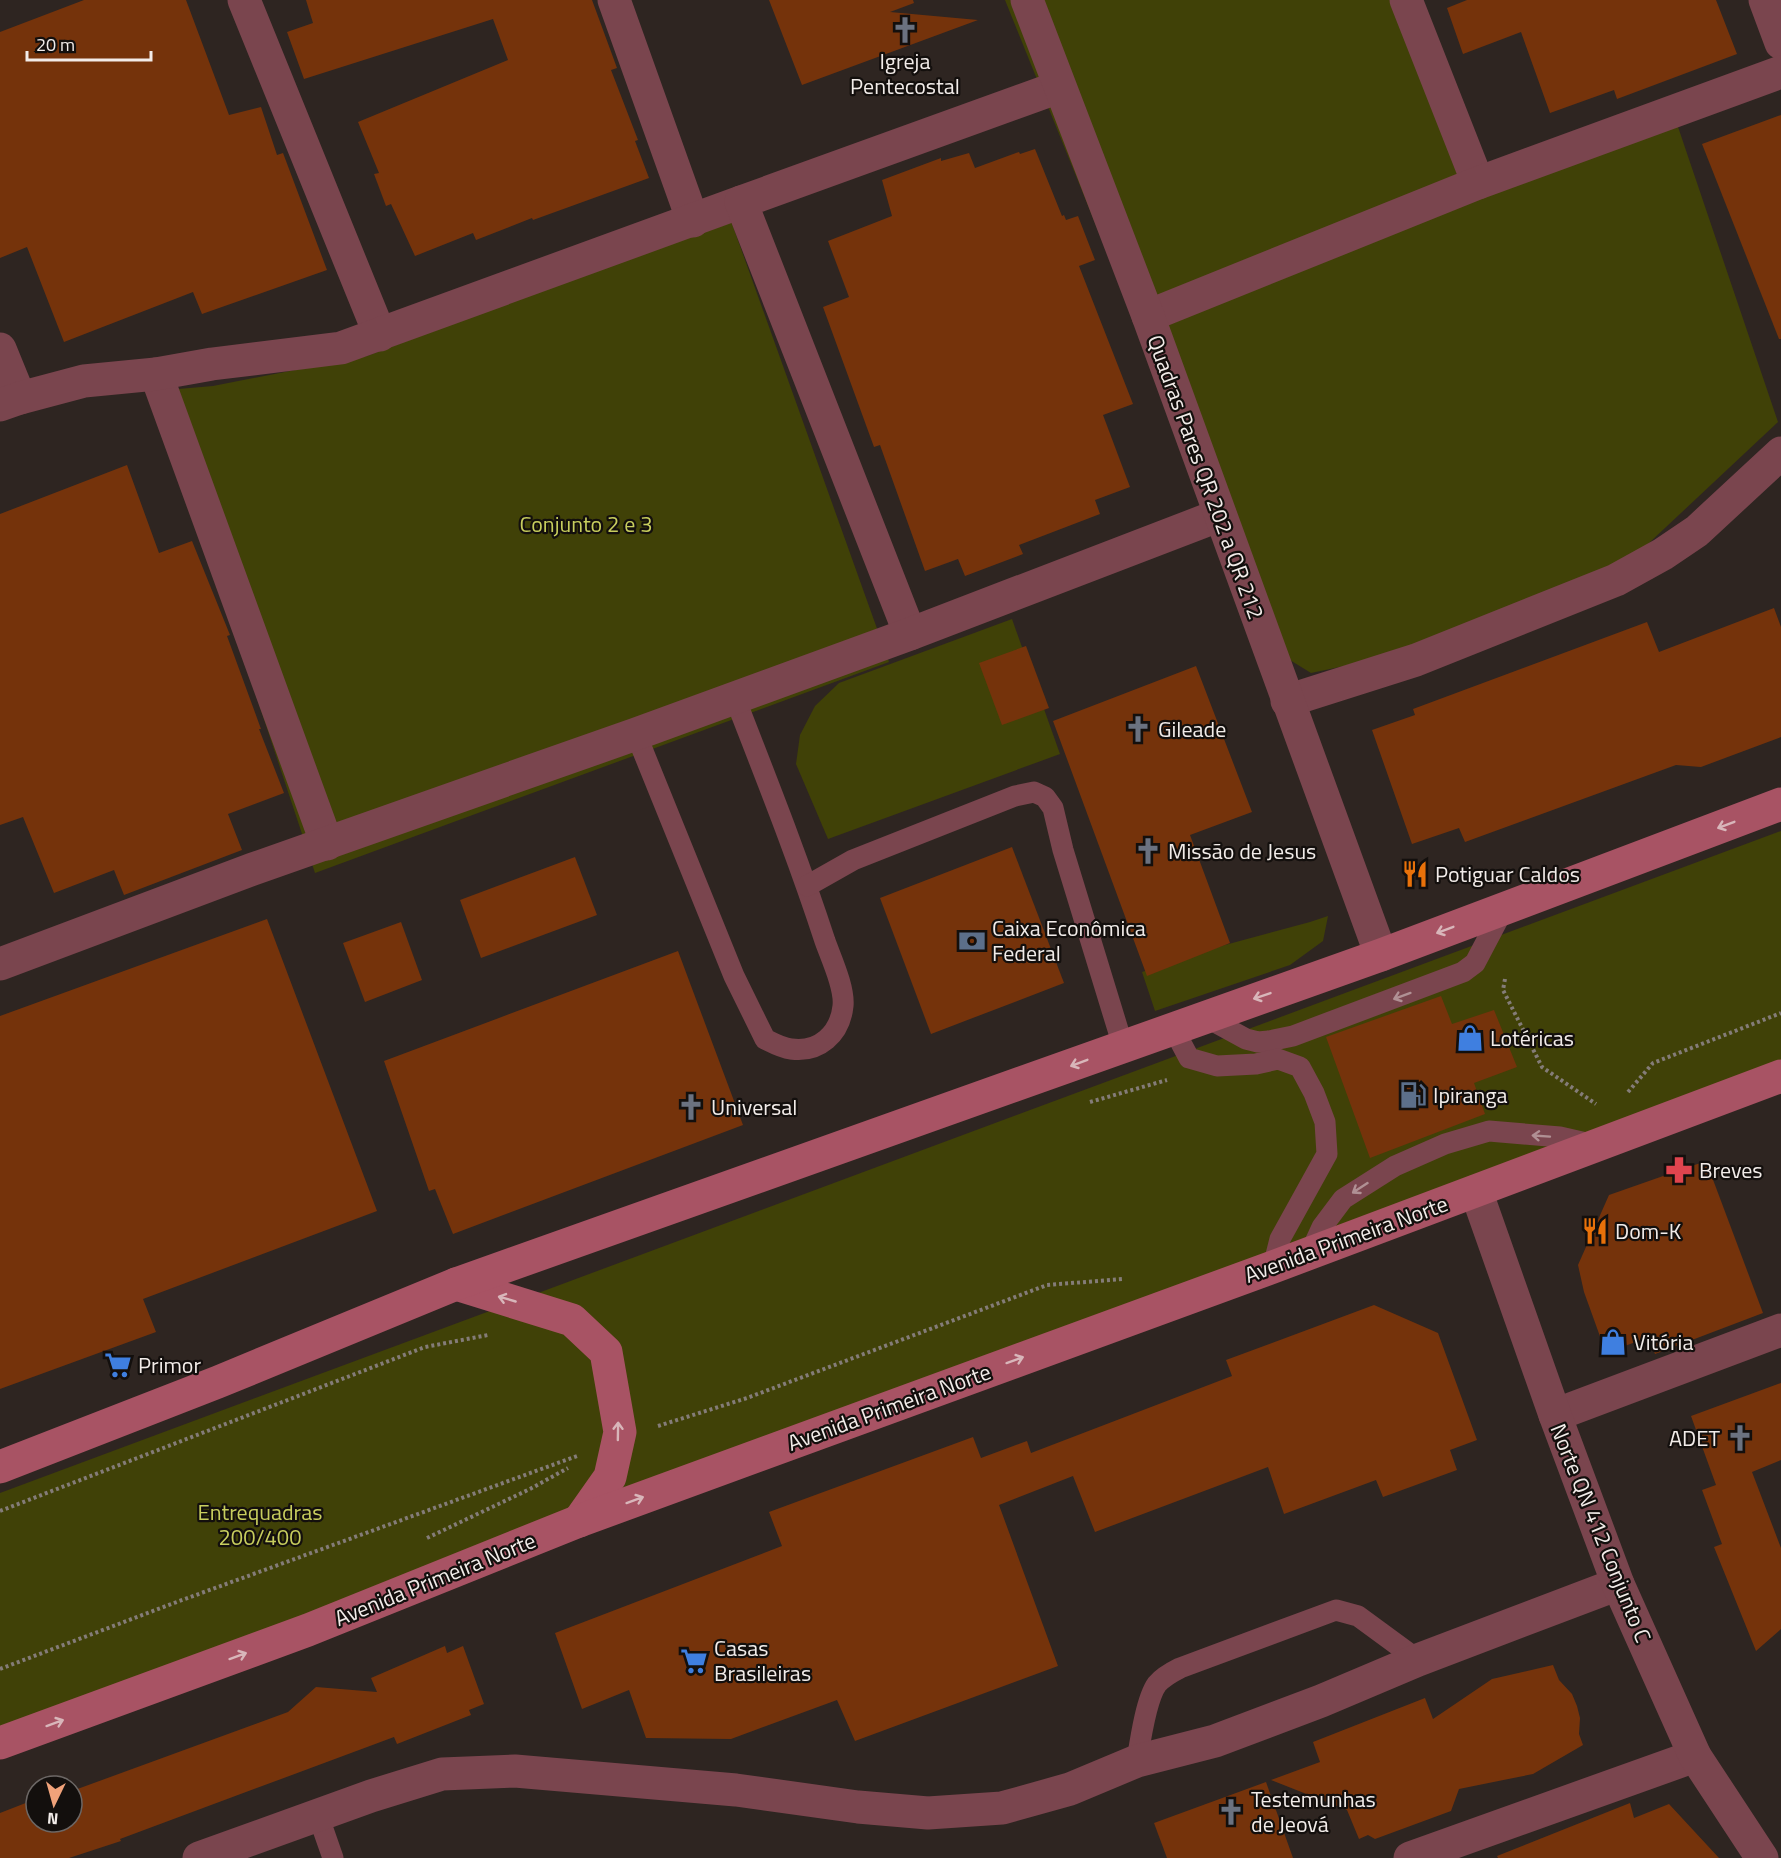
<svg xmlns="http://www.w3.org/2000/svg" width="1781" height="1858" font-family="'Titillium Web',sans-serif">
	<rect width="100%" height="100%" fill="#2e2521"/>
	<g fill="#404107">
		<path d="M 1005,0 L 1398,0 L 1477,182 L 1675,118 L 1778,422 L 1633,558 L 1392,656 L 1311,673 L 1249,635 L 1141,337 Z"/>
		<path d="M 730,218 L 889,662 L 315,873 L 155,391 L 213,386 L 367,356 Z"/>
		<path d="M 1012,619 L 1060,754 L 828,839 L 796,764 L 800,735 L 815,706 L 839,683 Z"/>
		<path d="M 1781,831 L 1781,1082 L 0,1751 L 0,1493 Z"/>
		<path d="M 1328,916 L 1323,941 L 1290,965 L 1155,1011 L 1142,972 L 1225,945 L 1310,922 Z"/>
	</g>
	<g fill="#75330b">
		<path d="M 84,0 L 186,0 L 229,115 L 261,107 L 277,155 L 283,153 L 327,270 L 202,314 L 193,292 L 64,342 L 27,247 L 0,258 L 0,32 Z"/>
		<path d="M 306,0 L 592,0 L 617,68 L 611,70 L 638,140 L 635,141 L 649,178 L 533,220 L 532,218 L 476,240 L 473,233 L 415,256 L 391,204 L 386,206 L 374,174 L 379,173 L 358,122 L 508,60 L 493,19 L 304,79 L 287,32 L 313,23 Z"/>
		<path d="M 769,0 L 913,0 L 914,3 L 890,12 L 978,20 L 802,85 Z"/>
		<path d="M 1467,0 L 1716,0 L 1737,54 L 1617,99 L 1614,90 L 1550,113 L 1521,32 L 1463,54 L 1447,8 Z"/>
		<path d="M 1781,115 L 1781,339 L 1779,339 L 1702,144 Z"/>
		<path d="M 1035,149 L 1062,216 L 1064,215 L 1066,220 L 1078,216 L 1095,260 L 1079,266 L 1133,404 L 1103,415 L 1130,487 L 1095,500 L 1100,514 L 1019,545 L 1023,554 L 965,576 L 958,559 L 925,571 L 880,445 L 874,447 L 823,307 L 849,297 L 828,241 L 892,216 L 882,180 L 941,158 L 941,161 L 969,153 L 975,168 L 1019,152 L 1020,154 Z"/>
		<path d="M 127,465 L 159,553 L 192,541 L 230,635 L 227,636 L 261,729 L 259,729 L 284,793 L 228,814 L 242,850 L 124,895 L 114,870 L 54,893 L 23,817 L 0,825 L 0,514 Z"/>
		<path d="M 1774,608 L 1781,627 L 1781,737 L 1701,767 L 1676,765 L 1465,842 L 1459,828 L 1412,844 L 1372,730 L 1415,715 L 1413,709 L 1647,622 L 1659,652 Z"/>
		<path d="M 1026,646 L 1049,708 L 1002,725 L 979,663 Z"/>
		<path d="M 1196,666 L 1252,812 L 1190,835 L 1230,943 L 1147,976 L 1053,721 Z"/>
		<path d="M 1012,847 L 1064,983 L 931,1034 L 880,898 Z"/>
		<path d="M 575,857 L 597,915 L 481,958 L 460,900 Z"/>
		<path d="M 267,919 L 377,1211 L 143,1299 L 156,1332 L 0,1389 L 0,1016 Z"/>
		<path d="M 401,922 L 422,980 L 365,1002 L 343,943 Z"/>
		<path d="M 678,951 L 743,1125 L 453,1234 L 435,1189 L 429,1191 L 384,1061 Z"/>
		<path d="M 1441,996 L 1452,1024 L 1494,1010 L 1517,1067 L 1474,1083 L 1485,1114 L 1370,1158 L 1326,1037 Z"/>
		<path d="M 1706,1161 L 1763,1313 L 1655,1354 L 1649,1337 L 1606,1353 L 1584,1292 L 1578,1265 L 1609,1195 Z"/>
		<path d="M 1374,1305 L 1438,1333 L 1477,1440 L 1450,1450 L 1457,1470 L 1383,1497 L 1376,1480 L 1284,1514 L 1268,1467 L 1095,1532 L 1073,1476 L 999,1505 L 1058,1666 L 855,1741 L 837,1700 L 731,1739 L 646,1738 L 629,1690 L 582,1709 L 555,1633 L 782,1546 L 769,1512 L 973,1437 L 981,1458 L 1027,1441 L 1031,1453 L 1232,1376 L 1226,1360 Z"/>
		<path d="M 1781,1383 L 1781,1460 L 1752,1472 L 1781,1548 L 1781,1629 L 1756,1651 L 1714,1547 L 1722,1544 L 1702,1490 L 1716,1485 L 1691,1416 Z"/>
		<path d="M 445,1646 L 447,1653 L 463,1646 L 484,1704 L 469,1710 L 471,1715 L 397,1744 L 394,1737 L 120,1839 L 121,1841 L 69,1858 L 0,1858 L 0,1813 L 36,1799 L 36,1822 L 72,1822 L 72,1791 L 288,1712 L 316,1687 L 377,1692 L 371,1678 Z"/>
		<path d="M 1553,1665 L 1559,1680 L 1572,1694 L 1577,1706 L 1580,1718 L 1579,1734 L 1583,1745 L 1533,1774 L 1459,1789 L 1451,1811 L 1375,1839 L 1368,1835 L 1359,1839 L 1347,1810 L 1271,1780 L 1320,1762 L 1313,1742 L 1425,1698 L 1433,1719 L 1492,1679 Z"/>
		<path d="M 1266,1782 L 1293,1858 L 1167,1858 L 1154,1823 Z"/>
		<path d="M 1630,1803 L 1634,1818 L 1669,1804 L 1719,1858 L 1498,1858 L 1497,1856 Z"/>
	</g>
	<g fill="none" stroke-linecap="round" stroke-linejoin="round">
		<g stroke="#847c78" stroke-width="4" stroke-dasharray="3 3" stroke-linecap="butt">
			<path d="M 1505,979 L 1503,990 L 1542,1067 L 1596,1104"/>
			<path d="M 1628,1092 L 1653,1063 L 1781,1013"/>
			<path d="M 1090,1102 L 1167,1080"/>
			<path d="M 658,1426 L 747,1398 L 1047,1285 L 1123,1279"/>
			<path d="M 0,1511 L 425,1347 L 488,1335"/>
			<path d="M 427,1538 L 530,1489 L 568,1468"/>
			<path d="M 0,1669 L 174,1603 L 577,1456"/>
		</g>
		<g stroke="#7a454e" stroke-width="21">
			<path d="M 636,734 L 734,976 L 765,1039 C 773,1043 782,1048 791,1049 C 819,1053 840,1034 843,1006 C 845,988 831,958 825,941 C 798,858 766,778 735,698"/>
			<path d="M 807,886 L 853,860 L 1015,796 L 1034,792 L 1045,797 L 1053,808 L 1063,850 L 1123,1046"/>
			<path d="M 1204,1016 L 1246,1039 L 1258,1042 L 1269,1041 L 1293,1036 L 1463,972 L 1475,963 L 1504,908"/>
			<path d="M 1173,1028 L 1189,1058 L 1217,1066 L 1256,1064 L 1278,1059 L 1300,1067 L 1314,1093 L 1325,1122 L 1327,1154 L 1280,1239 L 1273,1267"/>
			<path d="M 1311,1251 L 1322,1227 L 1343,1199 L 1395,1166 L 1445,1144 L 1489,1131 L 1560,1137 L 1595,1145"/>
			<path d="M 1137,1761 C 1140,1742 1146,1699 1157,1684 C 1163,1677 1172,1672 1180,1668 L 1336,1610 L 1358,1616 L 1418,1660"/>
			<path d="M 318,1815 L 333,1858"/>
		</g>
		<g stroke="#7a454e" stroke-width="33">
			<path d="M 244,0 L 380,335"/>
			<path d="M 614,0 L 693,221"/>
			<path d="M 1406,0 L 1478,183"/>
			<path d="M 1765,0 L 1781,43"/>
			<path d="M 1148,316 L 1478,183 L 1781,72"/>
			<path d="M 0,349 L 20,398"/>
			<path d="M 156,374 L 327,844"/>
			<path d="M 0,405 L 20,398 L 84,381 L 156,374 L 212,364 L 341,348 L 741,202"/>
			<path d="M 910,634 L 741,202 L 1059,87"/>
			<path d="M 1287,701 L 1416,660 L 1616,580 L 1663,554 L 1697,531 L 1781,453"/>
			<path d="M 0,964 L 253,869 L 636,734 L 910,634 L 1220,515"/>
			<path d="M 1555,1415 L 1781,1330"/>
			<path d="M 199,1858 L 371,1796 L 442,1774 L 515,1771 L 736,1790 L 858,1807 L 928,1813 L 1002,1808 L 1070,1789 L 1137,1761 L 1215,1741 L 1321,1701 L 1418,1660 L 1618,1584"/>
			<path d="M 1410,1858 L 1695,1756"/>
		</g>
		<g stroke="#7a454e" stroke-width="33">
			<path d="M 1027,0 L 1148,316 L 1381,955"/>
			<path d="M 1476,1191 L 1555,1415 L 1618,1584 L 1695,1756 L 1762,1858"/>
		</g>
		<g stroke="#a85364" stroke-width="33">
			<path d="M 456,1284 L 572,1320 L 606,1352 L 620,1432 L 610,1477 L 579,1521"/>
			<path d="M 0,1467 L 218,1382 L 456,1284 L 1381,955 L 1781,804"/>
			<path d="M 0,1743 L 308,1630 L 579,1521 L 1273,1267 L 1781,1076"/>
		</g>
	</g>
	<defs><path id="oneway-shaft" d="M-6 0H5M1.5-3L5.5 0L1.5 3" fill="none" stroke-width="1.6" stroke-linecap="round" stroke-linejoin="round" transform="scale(1.5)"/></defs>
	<g stroke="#d8b6ba">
		<use href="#oneway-shaft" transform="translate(1726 825) rotate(159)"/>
		<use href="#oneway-shaft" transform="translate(1445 930) rotate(159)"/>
		<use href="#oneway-shaft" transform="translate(1262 996) rotate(161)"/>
		<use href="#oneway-shaft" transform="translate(1079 1063) rotate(159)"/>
		<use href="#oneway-shaft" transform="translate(507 1299) rotate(-164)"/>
		<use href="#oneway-shaft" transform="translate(1015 1360) rotate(-20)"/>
		<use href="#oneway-shaft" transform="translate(618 1431) rotate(-89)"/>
		<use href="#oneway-shaft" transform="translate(635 1500) rotate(-20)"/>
		<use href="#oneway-shaft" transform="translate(238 1656) rotate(-20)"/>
		<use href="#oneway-shaft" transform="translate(55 1723) rotate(-20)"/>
	</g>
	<g stroke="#b09094">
		<use href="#oneway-shaft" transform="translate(1402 996) rotate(160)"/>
		<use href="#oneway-shaft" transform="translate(1541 1136) rotate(-176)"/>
		<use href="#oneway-shaft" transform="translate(1360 1188) rotate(147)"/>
	</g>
	<defs>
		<symbol id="church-bare" viewBox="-9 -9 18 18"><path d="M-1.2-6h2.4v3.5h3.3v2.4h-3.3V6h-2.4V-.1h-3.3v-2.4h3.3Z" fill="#6b7280" stroke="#130f0d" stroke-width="2.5" paint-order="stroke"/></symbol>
		<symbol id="restaurant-bare" viewBox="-9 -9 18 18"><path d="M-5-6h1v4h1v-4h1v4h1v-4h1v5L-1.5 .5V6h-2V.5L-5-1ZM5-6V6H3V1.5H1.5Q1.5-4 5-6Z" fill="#e8710a" stroke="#130f0d" stroke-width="2.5" paint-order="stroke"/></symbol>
		<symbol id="bank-bare" viewBox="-9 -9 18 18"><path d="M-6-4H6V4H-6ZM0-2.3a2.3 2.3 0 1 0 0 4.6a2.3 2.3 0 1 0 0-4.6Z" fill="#5c6f8a" stroke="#130f0d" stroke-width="2.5" paint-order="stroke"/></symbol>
		<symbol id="shop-bare" viewBox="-9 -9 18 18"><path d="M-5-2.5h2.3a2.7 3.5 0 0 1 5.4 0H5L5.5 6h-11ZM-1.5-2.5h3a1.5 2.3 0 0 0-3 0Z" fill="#3f7fe0" stroke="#130f0d" stroke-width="2.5" paint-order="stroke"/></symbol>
		<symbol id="fuel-bare" viewBox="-9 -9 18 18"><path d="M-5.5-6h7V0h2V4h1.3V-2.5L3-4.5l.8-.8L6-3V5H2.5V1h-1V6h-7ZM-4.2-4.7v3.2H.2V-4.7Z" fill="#5c6f8a" stroke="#130f0d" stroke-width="2.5" paint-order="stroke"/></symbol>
		<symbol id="pharmacy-bare" viewBox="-9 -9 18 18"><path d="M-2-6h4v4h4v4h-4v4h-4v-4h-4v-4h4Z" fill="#e0444e" stroke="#130f0d" stroke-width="2.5" paint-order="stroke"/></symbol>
		<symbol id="supermarket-bare" viewBox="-9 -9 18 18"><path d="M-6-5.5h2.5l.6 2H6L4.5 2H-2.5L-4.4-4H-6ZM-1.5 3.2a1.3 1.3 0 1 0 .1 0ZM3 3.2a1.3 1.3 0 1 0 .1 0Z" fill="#3f7fe0" stroke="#130f0d" stroke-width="2.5" paint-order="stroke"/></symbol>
	</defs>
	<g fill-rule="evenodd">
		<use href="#church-bare" x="886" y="11" width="38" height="38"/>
		<use href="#church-bare" x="1119" y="710" width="38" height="38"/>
		<use href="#church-bare" x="1129" y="832" width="38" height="38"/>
		<use href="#restaurant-bare" x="1396" y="855" width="38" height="38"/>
		<use href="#bank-bare" x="953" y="922" width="38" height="38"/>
		<use href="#shop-bare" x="1451" y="1019" width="38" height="38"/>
		<use href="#fuel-bare" x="1394" y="1076" width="38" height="38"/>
		<use href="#church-bare" x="672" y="1088" width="38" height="38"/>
		<use href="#pharmacy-bare" x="1660" y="1151" width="38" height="38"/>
		<use href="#restaurant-bare" x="1576" y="1212" width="38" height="38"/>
		<use href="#shop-bare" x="1594" y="1323" width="38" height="38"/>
		<use href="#supermarket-bare" x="99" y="1346" width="38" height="38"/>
		<use href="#church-bare" x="1721" y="1419" width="38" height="38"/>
		<use href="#supermarket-bare" x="675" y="1642" width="38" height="38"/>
		<use href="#church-bare" x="1212" y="1793" width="38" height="38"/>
	</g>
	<g text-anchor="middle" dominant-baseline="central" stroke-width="4.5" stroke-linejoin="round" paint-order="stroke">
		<g font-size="22" fill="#f2ece9" stroke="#130f0d" text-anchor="start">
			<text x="905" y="61" text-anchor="middle">Igreja<tspan x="905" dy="25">Pentecostal</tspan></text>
			<text x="1158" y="729">Gileade</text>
			<text x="1168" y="851">Missão de Jesus</text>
			<text x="1435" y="874">Potiguar Caldos</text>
			<text x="992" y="928">Caixa Econômica<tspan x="992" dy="25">Federal</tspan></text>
			<text x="1490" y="1038">Lotéricas</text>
			<text x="1433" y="1095">Ipiranga</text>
			<text x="711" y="1107">Universal</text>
			<text x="1699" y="1170">Breves</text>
			<text x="1615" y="1231">Dom-K</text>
			<text x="1633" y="1342">Vitória</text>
			<text x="138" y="1365">Primor</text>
			<text x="1720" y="1438" text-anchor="end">ADET</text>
			<text x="714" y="1648">Casas<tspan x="714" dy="25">Brasileiras</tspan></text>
			<text x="1251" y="1799">Testemunhas<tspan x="1251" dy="25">de Jeová</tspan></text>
		</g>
		<g font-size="22" fill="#f2ece9" stroke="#130f0d">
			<text transform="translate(1206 477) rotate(70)">Quadras Pares QR 202 a QR 212</text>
			<text transform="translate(1346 1239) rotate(-20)">Avenida Primeira Norte</text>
			<text transform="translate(889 1407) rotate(-20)">Avenida Primeira Norte</text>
			<text transform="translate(1601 1533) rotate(68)">Norte QN 412 Conjunto C</text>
			<text transform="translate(435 1579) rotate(-22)">Avenida Primeira Norte</text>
		</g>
		<g font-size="22" fill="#c8ce5e" stroke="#130f0d">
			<text x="586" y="524">Conjunto 2 e 3</text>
			<text x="260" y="1512">Entrequadras<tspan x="260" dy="25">200/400</tspan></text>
		</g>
	</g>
	<g transform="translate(54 1804) rotate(185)"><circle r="28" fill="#130f0d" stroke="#6c6765" stroke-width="1.5"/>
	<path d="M0-4.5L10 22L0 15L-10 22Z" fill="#f0a27a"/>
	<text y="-9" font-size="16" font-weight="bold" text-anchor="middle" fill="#f2ece9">N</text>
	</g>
	<path d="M27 51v9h124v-9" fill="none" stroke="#f2ece9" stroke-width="3"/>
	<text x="36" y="51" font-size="18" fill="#f2ece9" stroke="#130f0d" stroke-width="4.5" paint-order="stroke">20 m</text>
</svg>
